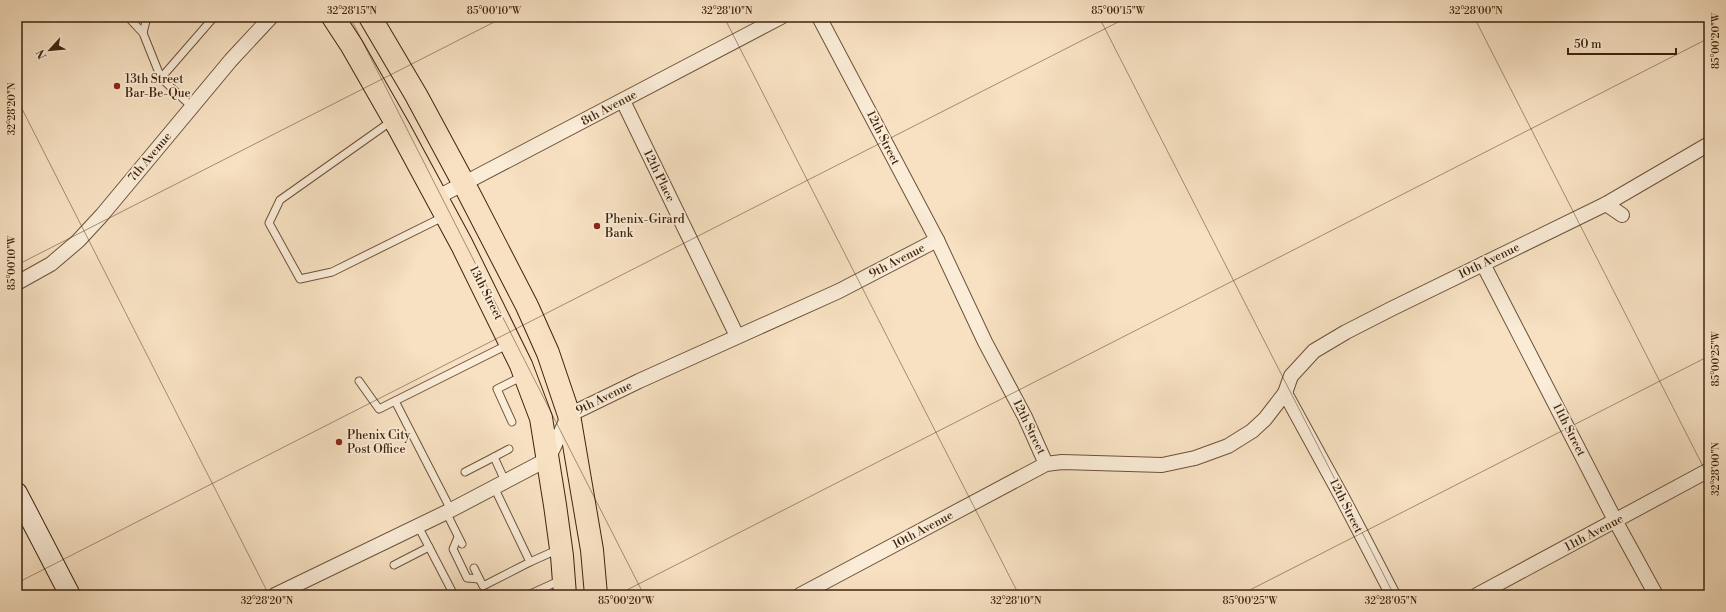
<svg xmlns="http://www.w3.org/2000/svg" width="1726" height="612" font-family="'Libre Bodoni',serif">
	<rect width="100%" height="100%" fill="#f7e1c2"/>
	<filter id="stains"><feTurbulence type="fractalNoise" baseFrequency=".005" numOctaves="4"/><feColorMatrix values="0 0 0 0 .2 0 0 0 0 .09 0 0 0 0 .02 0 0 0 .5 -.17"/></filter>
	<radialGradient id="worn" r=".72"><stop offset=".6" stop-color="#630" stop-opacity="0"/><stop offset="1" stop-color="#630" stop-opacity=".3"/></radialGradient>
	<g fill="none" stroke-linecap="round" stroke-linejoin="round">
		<defs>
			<g id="lane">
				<path d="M 128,17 L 143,33 L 161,78"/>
				<path d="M 143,33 L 147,17"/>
				<path d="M 192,107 L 161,78 L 214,17"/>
				<path d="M 393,120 L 280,200 L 269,223 L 300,279 L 332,272 L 445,216"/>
				<path d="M 359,381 L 379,409 L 395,401"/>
				<path d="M 512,422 L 497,389 L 523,376"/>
				<path d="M 494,457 L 509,449"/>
				<path d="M 465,472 L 494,457 L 505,481"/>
				<path d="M 451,510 L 395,401 L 509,344"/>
				<path d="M 446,512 L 462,544"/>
				<path d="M 418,526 L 454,595"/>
				<path d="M 458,537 L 453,549 L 467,578 L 479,579"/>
				<path d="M 530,562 L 559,549"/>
				<path d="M 394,565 L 429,547"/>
				<path d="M 474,568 L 483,586 L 530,562 L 494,487"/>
				<path d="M 528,595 L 561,580"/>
			</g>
			<g id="street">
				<path d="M 819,17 L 937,240 L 985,342 L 1025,417 L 1046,464"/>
				<path d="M 623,101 L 737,336"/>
				<path d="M 436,198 L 781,17"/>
				<path d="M 1606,204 L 1622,215"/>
				<path d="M 1483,264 L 1616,522 L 1656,595"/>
				<path d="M 17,283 L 51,264 L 78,241 L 102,215 L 231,60 L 271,17"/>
				<path d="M 1285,393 L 1343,499 L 1393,595"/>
				<path d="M 275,595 L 451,510 L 548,459 L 569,415 L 639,381 L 839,291 L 937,240"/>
				<path d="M 800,595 L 1046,464 L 1062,462 L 1162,465 L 1195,458 L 1228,446 L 1252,431 L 1265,419 L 1285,393 L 1291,376 L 1314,351 L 1346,332 L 1391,309 L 1606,204 L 1709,144"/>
				<path d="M 1477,595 L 1709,470"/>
			</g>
			<path id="secondary" d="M 17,493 L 70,595"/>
			<g id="primary">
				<path d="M 333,17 L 352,46 L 400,130 L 462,245 L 521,365 L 541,418 L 555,505 L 562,556 L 565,595"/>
				<path d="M 370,17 L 416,95 L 464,184 L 527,306 L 548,353 L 569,415 L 592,550 L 596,595"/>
			</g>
		</defs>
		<use href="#lane" stroke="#6d523b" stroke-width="9"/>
		<use href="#street" stroke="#6d523b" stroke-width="16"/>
		<use href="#secondary" stroke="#3f230e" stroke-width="22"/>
		<use href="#primary" stroke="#3f230e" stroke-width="24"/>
		<use href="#lane" stroke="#faecd7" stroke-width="7"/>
		<use href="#street" stroke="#faecd7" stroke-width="14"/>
		<use href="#secondary" stroke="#faecd7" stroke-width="20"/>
		<use href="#primary" stroke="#f7e1c2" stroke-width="22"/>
	</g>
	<path fill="none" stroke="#3f230e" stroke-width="1" stroke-opacity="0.45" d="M 350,17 L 644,595M 724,17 L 1019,595M 1099,17 L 1394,595M 1474,17 L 1709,478M 17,99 L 269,595M 17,265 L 504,17M 17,583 L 1128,17M 617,595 L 1709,38M 1240,595 L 1709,356"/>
	<g fill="#8f2418" stroke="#faecd7" stroke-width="1.5">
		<circle cx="117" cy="86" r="4"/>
		<circle cx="597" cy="226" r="4"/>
		<circle cx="339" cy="442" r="4"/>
	</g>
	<g text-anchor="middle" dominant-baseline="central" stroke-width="3.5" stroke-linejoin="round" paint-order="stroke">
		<g font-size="12" fill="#3f230e" stroke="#faecd7" text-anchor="start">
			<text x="125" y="79">13th Street<tspan x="125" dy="14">Bar-Be-Que</tspan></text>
			<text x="605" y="219">Phenix-Girard<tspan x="605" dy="14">Bank</tspan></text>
			<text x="347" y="435">Phenix City<tspan x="347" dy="14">Post Office</tspan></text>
		</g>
		<g font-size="12" fill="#3f230e" stroke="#faecd7">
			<text transform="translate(609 108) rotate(-28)">8th Avenue</text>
			<text transform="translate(883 138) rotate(63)">12th Street</text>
			<text transform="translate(150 157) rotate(-50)">7th Avenue</text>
			<text transform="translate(659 176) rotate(64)">12th Place</text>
			<text transform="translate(897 261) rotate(-27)">9th Avenue</text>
			<text transform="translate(1489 261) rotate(-26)">10th Avenue</text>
			<text transform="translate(486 293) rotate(63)">13th Street</text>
			<text transform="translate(604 398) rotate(-26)">9th Avenue</text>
			<text transform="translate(1029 427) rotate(64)">12th Street</text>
			<text transform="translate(1569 430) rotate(63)">11th Street</text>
			<text transform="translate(1346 506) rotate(63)">12th Street</text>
			<text transform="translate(923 530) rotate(-28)">10th Avenue</text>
			<text transform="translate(1594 533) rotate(-28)">11th Avenue</text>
		</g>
	</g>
	<rect width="1726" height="612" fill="none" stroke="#f7e1c2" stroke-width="44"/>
	<g transform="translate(50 50) rotate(243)" stroke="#faecd7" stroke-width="3" paint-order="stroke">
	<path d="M0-3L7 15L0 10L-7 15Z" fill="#3f230e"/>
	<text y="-6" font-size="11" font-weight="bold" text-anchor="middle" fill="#3f230e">N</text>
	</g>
	<path d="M1568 48v6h108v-6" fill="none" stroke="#3f230e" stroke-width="2"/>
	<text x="1574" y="48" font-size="12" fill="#3f230e" stroke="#faecd7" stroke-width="3" paint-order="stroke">50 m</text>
	<rect x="22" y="22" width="1682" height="568" fill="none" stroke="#3f230e" stroke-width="1.5"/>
	<g font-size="10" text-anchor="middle" fill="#3f230e">
		<text x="352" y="14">32°28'15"N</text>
		<text x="494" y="14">85°00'10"W</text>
		<text x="727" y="14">32°28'10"N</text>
		<text x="1118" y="14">85°00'15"W</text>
		<text x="1476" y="14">32°28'00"N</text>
		<text transform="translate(1715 41) rotate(-90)" y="4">85°00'20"W</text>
		<text transform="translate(11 109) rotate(-90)" y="4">32°28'20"N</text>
		<text transform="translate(11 263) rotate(-90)" y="4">85°00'10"W</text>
		<text transform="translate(1715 359) rotate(-90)" y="4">85°00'25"W</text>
		<text transform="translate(1715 469) rotate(-90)" y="4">32°28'00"N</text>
		<text x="267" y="604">32°28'20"N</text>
		<text x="626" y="604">85°00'20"W</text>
		<text x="1016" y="604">32°28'10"N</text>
		<text x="1250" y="604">85°00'25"W</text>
		<text x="1391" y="604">32°28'05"N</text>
	</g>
	<rect width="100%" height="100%" filter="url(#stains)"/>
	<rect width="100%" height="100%" fill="url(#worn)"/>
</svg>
